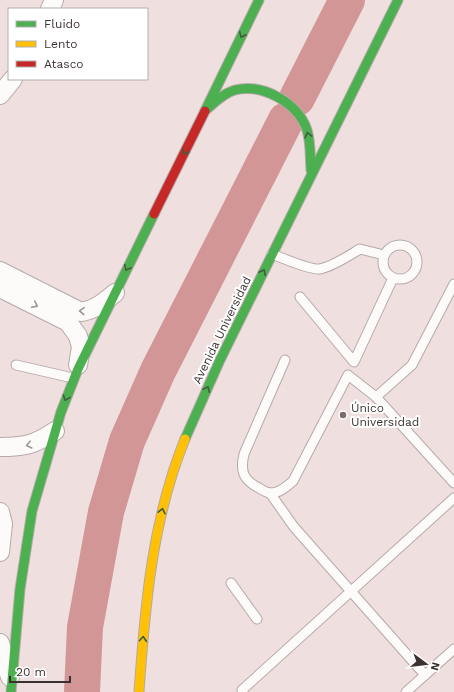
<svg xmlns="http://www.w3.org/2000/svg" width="454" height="692" font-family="'Work Sans',sans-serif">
	<rect width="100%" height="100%" fill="#efe0df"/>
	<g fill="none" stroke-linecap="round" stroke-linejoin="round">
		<g stroke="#d39696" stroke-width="36">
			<path d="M 297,98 L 347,0"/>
			<path d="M 82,692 L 85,627 L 106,512 L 127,441 L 158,371 L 286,120"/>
		</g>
		<defs>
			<g id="lane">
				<circle cx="400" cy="262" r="17"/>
				<path d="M 272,254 C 282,258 310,270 320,269 C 334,266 348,256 360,249 L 384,255"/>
				<path d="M 300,297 L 354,362 L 393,278"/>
				<path d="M 285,360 L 244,454 C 240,471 243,480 259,488 C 262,490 268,493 271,493 C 280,493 287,486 293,481 L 348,375 L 376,397 L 454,483"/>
				<path d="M 16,365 L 73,378"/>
				<path d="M 376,397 L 412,365 L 454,284"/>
				<path d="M 270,493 L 294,527 L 425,675"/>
				<path d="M 231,583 L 257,619"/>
				<path d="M 243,692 L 242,690 L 454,498"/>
				<path d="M 406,692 L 454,649"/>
			</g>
			<g id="street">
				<path d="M 50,9 L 54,0"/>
				<path d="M 0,95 L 13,79"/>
				<path d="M 0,271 L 81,312 C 95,310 104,302 115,293"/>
				<path d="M 0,288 L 68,322 L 78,336 L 81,347 L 78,365"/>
				<path d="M 0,447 C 25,447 34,445 55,431"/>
				<path d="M 0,512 L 3,524 L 0,552"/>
				<path d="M 0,643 L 10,677"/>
			</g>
			<g id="fast">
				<path d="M 207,109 C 215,102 224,93 235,90 C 263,83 298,103 307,130 C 311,143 310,157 311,170"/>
				<path d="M 205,111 L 259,0"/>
				<path d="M 185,439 L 220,360 L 398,0"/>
				<path d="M 11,692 L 20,589 L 32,511 L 61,412 L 78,369 L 154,214"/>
			</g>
			<path id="slow" d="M 139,692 C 145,606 152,520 185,439"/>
			<path id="jam" d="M 154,214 L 205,111"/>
		</defs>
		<use href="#lane" stroke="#b5aaa9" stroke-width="11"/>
		<use href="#street" stroke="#b5aaa9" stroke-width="20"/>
		<use href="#fast" stroke="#b5aaa9" stroke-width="11"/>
		<use href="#slow" stroke="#b5aaa9" stroke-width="11"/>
		<use href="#jam" stroke="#b5aaa9" stroke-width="11"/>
		<use href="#lane" stroke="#fdfafa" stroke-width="9"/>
		<use href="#street" stroke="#fdfafa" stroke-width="18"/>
		<use href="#fast" stroke="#4caf50" stroke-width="9"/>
		<use href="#slow" stroke="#ffc107" stroke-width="9"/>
		<use href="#jam" stroke="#c62828" stroke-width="9"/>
	</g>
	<defs><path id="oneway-chevron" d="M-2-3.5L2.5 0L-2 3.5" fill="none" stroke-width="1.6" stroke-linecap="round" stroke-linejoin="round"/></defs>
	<g stroke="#425d3c">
		<use href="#oneway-chevron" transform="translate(242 35) rotate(116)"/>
		<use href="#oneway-chevron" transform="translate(308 135) rotate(-104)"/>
		<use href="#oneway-chevron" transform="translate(185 152) rotate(116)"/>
		<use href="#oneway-chevron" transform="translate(127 268) rotate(116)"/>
		<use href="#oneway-chevron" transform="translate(263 272) rotate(-64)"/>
		<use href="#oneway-chevron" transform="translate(207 389) rotate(-66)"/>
		<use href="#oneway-chevron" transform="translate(66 398) rotate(110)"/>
		<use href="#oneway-chevron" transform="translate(162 511) rotate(-78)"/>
		<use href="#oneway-chevron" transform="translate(143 639) rotate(-85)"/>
	</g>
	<g stroke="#9c9696">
		<use href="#oneway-chevron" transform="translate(35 305) rotate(26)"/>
		<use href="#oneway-chevron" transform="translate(82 311) rotate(-177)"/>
		<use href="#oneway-chevron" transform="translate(29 445) rotate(166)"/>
	</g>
	<circle fill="#7b6e6e" stroke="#fff" stroke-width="1.5" cx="343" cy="415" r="4"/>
	<g text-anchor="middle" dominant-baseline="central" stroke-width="4" stroke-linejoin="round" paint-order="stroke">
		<g font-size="12" fill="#3c3131" stroke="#fff">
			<text transform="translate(222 330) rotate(-64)">Avenida Universidad</text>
		</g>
		<g font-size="12" fill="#3c3131" stroke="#fff" text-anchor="start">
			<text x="351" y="408">Único<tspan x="351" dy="14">Universidad</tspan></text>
		</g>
	</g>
	<rect x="8" y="8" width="140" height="72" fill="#ffffff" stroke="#b1adad"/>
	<rect x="16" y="21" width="20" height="6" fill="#4caf50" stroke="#b1adad"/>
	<text x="44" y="28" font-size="12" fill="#3c3131">Fluido</text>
	<rect x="16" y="41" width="20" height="6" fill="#ffc107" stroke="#b1adad"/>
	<text x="44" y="48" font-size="12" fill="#3c3131">Lento</text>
	<rect x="16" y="61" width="20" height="6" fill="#c62828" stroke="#b1adad"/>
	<text x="44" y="68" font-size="12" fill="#3c3131">Atasco</text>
	<g transform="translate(426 664) rotate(105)" stroke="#ffffff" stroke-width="3" paint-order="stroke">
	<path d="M0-3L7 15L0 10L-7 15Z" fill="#3c3131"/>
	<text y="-6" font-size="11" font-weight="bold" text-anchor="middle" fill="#3c3131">N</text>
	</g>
	<path d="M10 676v6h60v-6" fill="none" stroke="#3c3131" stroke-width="2"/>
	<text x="16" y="676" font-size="12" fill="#3c3131" stroke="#ffffff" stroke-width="3" paint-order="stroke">20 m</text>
</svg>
